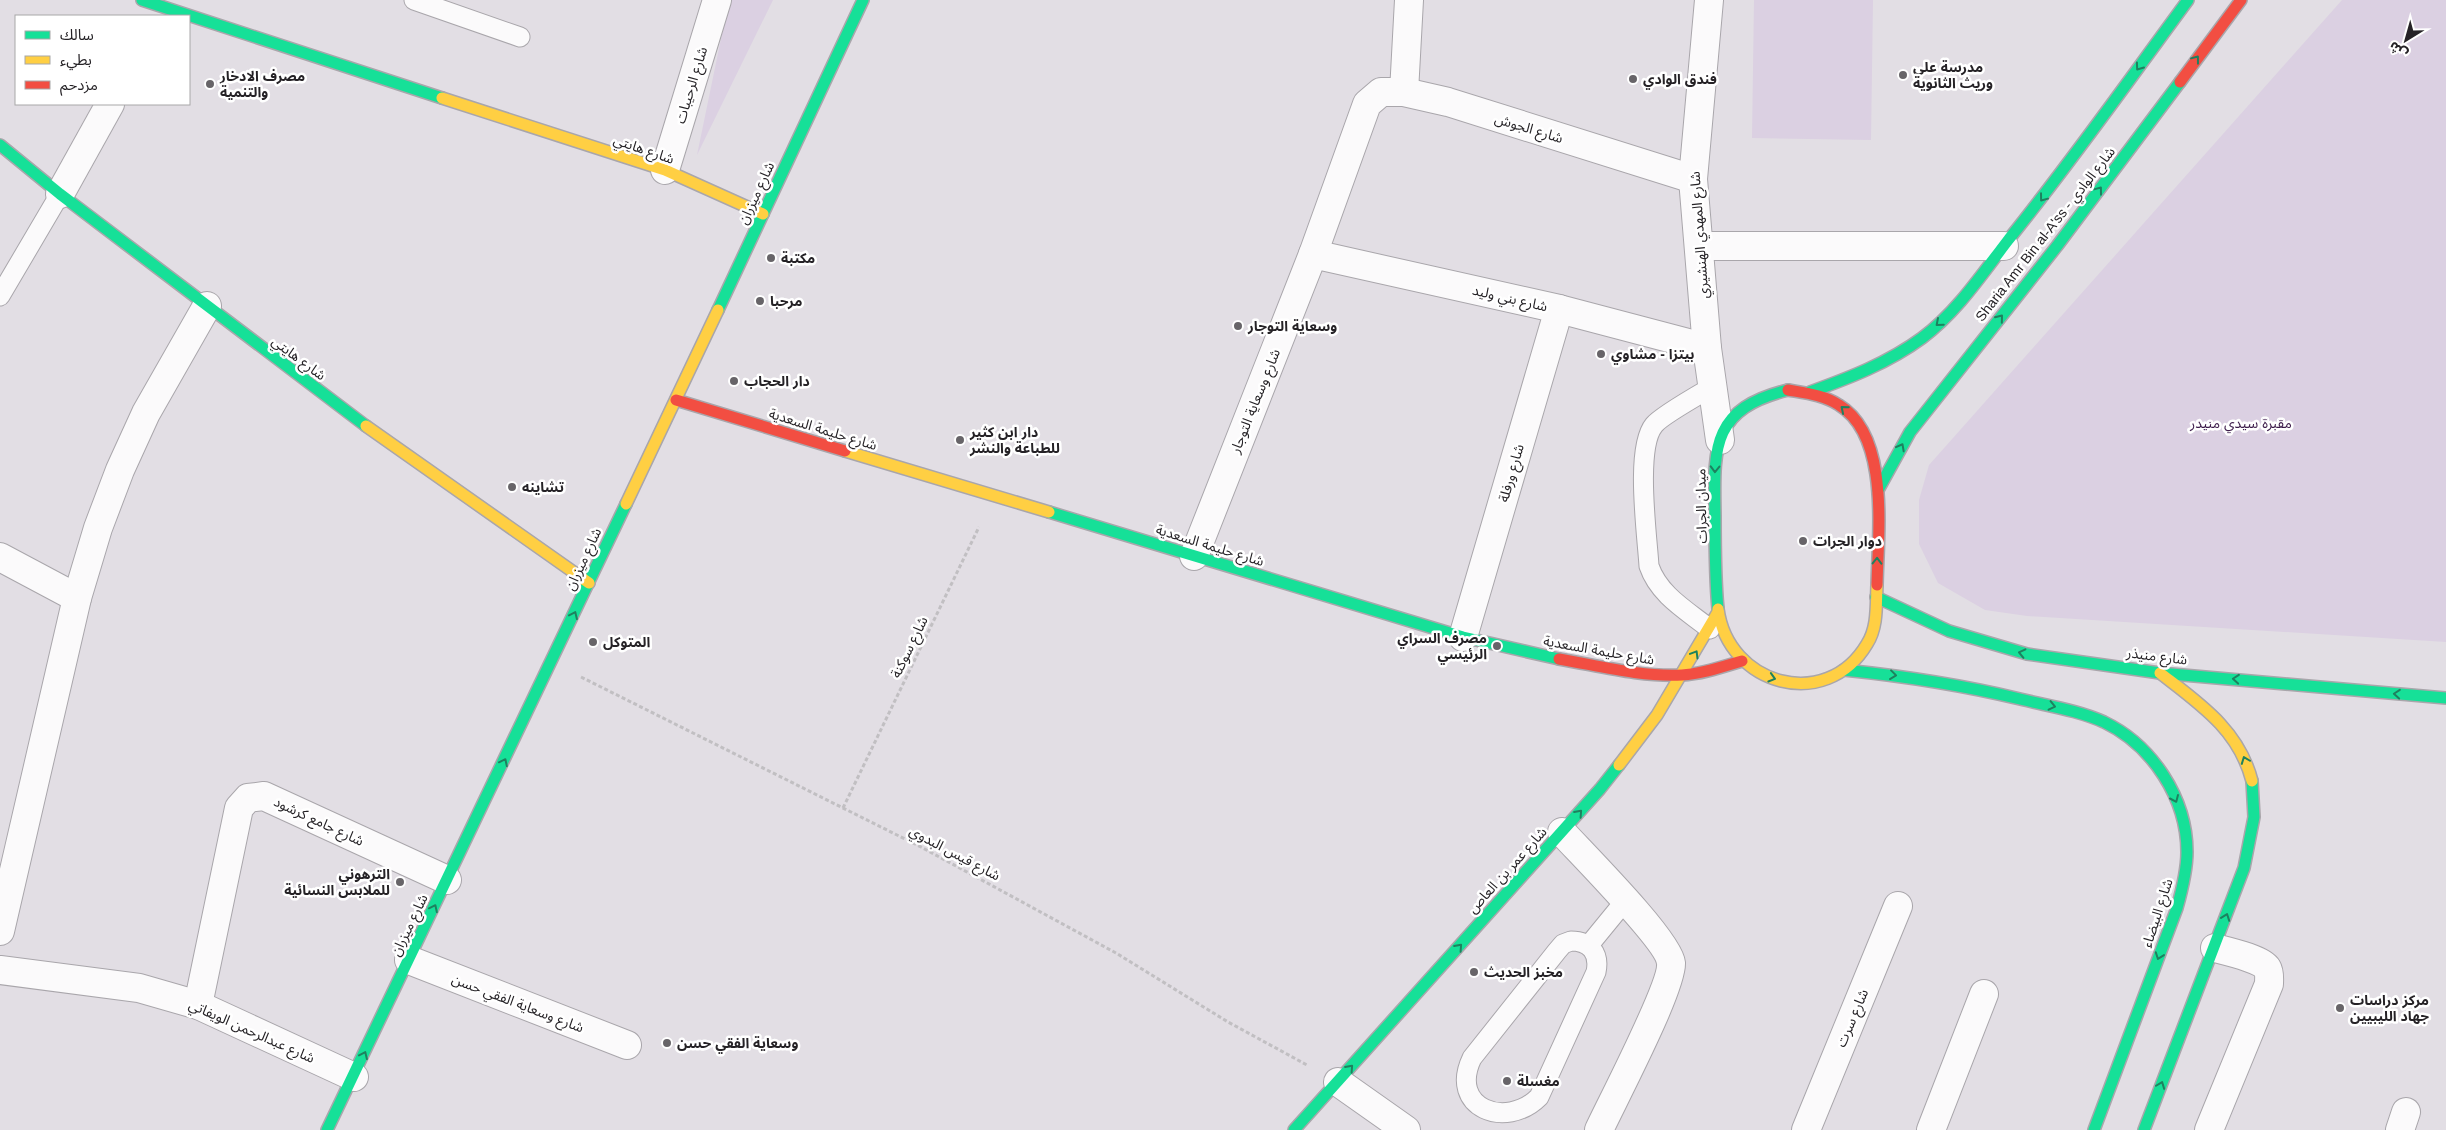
<svg xmlns="http://www.w3.org/2000/svg" width="2446" height="1130" font-family="Arial,'Noto Sans Arabic',sans-serif">
	<rect width="100%" height="100%" fill="#e2dee4"/>
	<g fill="#dbd0e2">
		<path d="M 729,0 L 773,0 L 697,155 Z"/>
		<path d="M 1754,0 L 1873,0 L 1871,140 L 1752,138 Z"/>
		<path d="M 2342,0 L 2446,0 L 2446,642 L 2027,616 L 1985,610 L 1938,583 L 1919,544 L 1919,500 L 1929,465 Z"/>
	</g>
	<g fill="none" stroke-linecap="round" stroke-linejoin="round">
		<defs>
			<g id="lane">
				<path d="M 414,0 L 520,37"/>
				<path d="M 0,296 L 60,194"/>
				<path d="M 1710,629 C 1686,610 1659,595 1649,566 C 1647,534 1635,448 1654,425 C 1661,416 1700,394 1712,387"/>
				<path d="M 1571,941 C 1590,941 1600,953 1596,972 L 1539,1097 C 1506,1130 1448,1108 1472,1058 L 1557,951 L 1563,944 Z"/>
				<path d="M 1589,945 L 1625,901"/>
			</g>
			<g id="street">
				<path d="M 1709,0 L 1693,179 L 1707,348 L 1720,440"/>
				<path d="M 1404,92 L 1409,0"/>
				<path d="M 665,170 L 717,0"/>
				<path d="M 60,194 L 110,104"/>
				<path d="M 1699,246 L 2004,246"/>
				<path d="M 1313,254 L 1559,309 L 1707,348"/>
				<path d="M 1194,556 L 1313,254 L 1367,104 L 1381,92 L 1404,92 L 1448,102 L 1693,179"/>
				<path d="M 0,557 L 77,598"/>
				<path d="M 1463,637 L 1559,309"/>
				<path d="M 1562,832 C 1581,853 1669,941 1671,963 C 1673,986 1612,1102 1599,1130"/>
				<path d="M 0,931 L 77,598 L 98,528 L 120,470 L 146,413 L 207,306"/>
				<path d="M 409,960 L 627,1045"/>
				<path d="M 0,970 L 139,988 L 198,1005 L 354,1077"/>
				<path d="M 198,1005 L 239,808 L 248,798 L 264,796 L 447,880"/>
				<path d="M 1338,1082 L 1406,1130"/>
				<path d="M 1806,1130 L 1898,906"/>
				<path d="M 1931,1130 L 1984,994"/>
				<path d="M 2209,1130 L 2269,984 C 2269,979 2270,973 2267,968 C 2262,959 2226,951 2215,948"/>
				<path d="M 2400,1130 L 2406,1112"/>
			</g>
			<g id="fast">
				<path d="M 142,0 L 442,98"/>
				<path d="M 0,145 L 60,194 L 366,426"/>
				<path d="M 718,310 L 863,0"/>
				<path d="M 1810,392 C 1849,378 1888,363 1922,338 C 1957,312 1982,274 2009,239 C 2072,161 2129,80 2188,0"/>
				<path d="M 1878,490 L 1910,432 L 2057,246 L 2180,82"/>
				<path d="M 1049,512 L 1463,637 L 1559,659"/>
				<path d="M 1876,597 L 1949,631 L 2027,654 L 2160,673 L 2446,698"/>
				<path d="M 1718,609 C 1715,578 1715,547 1715,516 C 1714,449 1710,409 1788,390"/>
				<path d="M 1844,670 C 1903,676 1962,685 2020,699 C 2048,706 2077,710 2104,722 C 2152,745 2187,798 2187,852 C 2187,871 2182,890 2177,908 L 2094,1130"/>
				<path d="M 327,1130 L 626,504"/>
				<path d="M 1294,1130 L 1600,789 L 1619,765"/>
				<path d="M 2144,1130 L 2244,868 L 2254,817 L 2252,781"/>
			</g>
			<g id="slow">
				<path d="M 442,98 L 665,170 L 763,214"/>
				<path d="M 366,426 L 589,583"/>
				<path d="M 845,451 L 1049,512"/>
				<path d="M 626,504 L 718,310"/>
				<path d="M 1718,609 C 1728,685 1826,713 1867,644 C 1878,627 1876,605 1877,585"/>
				<path d="M 2160,673 C 2200,704 2239,730 2252,781"/>
				<path d="M 1619,765 L 1657,715 L 1718,612"/>
			</g>
			<g id="jam">
				<path d="M 2180,82 L 2241,0"/>
				<path d="M 1788,390 C 1805,393 1824,395 1839,405 C 1890,436 1878,533 1877,585"/>
				<path d="M 676,400 L 845,451"/>
				<path d="M 1559,659 C 1600,666 1640,677 1682,675 C 1702,674 1722,667 1742,661"/>
			</g>
		</defs>
		<use href="#lane" stroke="#a9a6ab" stroke-width="21"/>
		<use href="#street" stroke="#a9a6ab" stroke-width="30"/>
		<use href="#fast" stroke="#a9a6ab" stroke-width="14"/>
		<use href="#slow" stroke="#a9a6ab" stroke-width="14"/>
		<use href="#jam" stroke="#a9a6ab" stroke-width="14"/>
		<g stroke="#c1bfc2" stroke-width="3" stroke-dasharray="4 2.5" stroke-linecap="butt">
			<path d="M 581,677 L 921,847 L 1116,953 L 1228,1022 L 1307,1065"/>
			<path d="M 843,808 L 979,527"/>
		</g>
		<use href="#lane" stroke="#fbfafb" stroke-width="19"/>
		<use href="#street" stroke="#fbfafb" stroke-width="28"/>
		<use href="#fast" stroke="#16e098" stroke-width="11"/>
		<use href="#slow" stroke="#ffcf43" stroke-width="11"/>
		<use href="#jam" stroke="#f24e42" stroke-width="11"/>
	</g>
	<defs><path id="oneway-chevron" d="M-2-3.5L2.5 0L-2 3.5" fill="none" stroke-width="1.6" stroke-linecap="round" stroke-linejoin="round" transform="scale(1.25)"/></defs>
	<g stroke="#1e815f">
		<use href="#oneway-chevron" transform="translate(2196 59) rotate(-53)"/>
		<use href="#oneway-chevron" transform="translate(2139 67) rotate(126)"/>
		<use href="#oneway-chevron" transform="translate(2099 190) rotate(-53)"/>
		<use href="#oneway-chevron" transform="translate(2043 198) rotate(127)"/>
		<use href="#oneway-chevron" transform="translate(2000 318) rotate(-51)"/>
		<use href="#oneway-chevron" transform="translate(1939 323) rotate(139)"/>
		<use href="#oneway-chevron" transform="translate(1844 409) rotate(-140)"/>
		<use href="#oneway-chevron" transform="translate(1901 447) rotate(-62)"/>
		<use href="#oneway-chevron" transform="translate(1715 469) rotate(91)"/>
		<use href="#oneway-chevron" transform="translate(1877 561) rotate(-89)"/>
		<use href="#oneway-chevron" transform="translate(574 615) rotate(-65)"/>
		<use href="#oneway-chevron" transform="translate(2022 653) rotate(-167)"/>
		<use href="#oneway-chevron" transform="translate(1695 654) rotate(-59)"/>
		<use href="#oneway-chevron" transform="translate(1893 675) rotate(7)"/>
		<use href="#oneway-chevron" transform="translate(1772 678) rotate(17)"/>
		<use href="#oneway-chevron" transform="translate(2236 679) rotate(-175)"/>
		<use href="#oneway-chevron" transform="translate(2397 694) rotate(-175)"/>
		<use href="#oneway-chevron" transform="translate(2052 706) rotate(13)"/>
		<use href="#oneway-chevron" transform="translate(2245 760) rotate(-111)"/>
		<use href="#oneway-chevron" transform="translate(504 762) rotate(-64)"/>
		<use href="#oneway-chevron" transform="translate(2175 799) rotate(66)"/>
		<use href="#oneway-chevron" transform="translate(1579 813) rotate(-48)"/>
		<use href="#oneway-chevron" transform="translate(434 908) rotate(-64)"/>
		<use href="#oneway-chevron" transform="translate(2226 917) rotate(-70)"/>
		<use href="#oneway-chevron" transform="translate(1459 947) rotate(-48)"/>
		<use href="#oneway-chevron" transform="translate(2159 956) rotate(110)"/>
		<use href="#oneway-chevron" transform="translate(364 1055) rotate(-65)"/>
		<use href="#oneway-chevron" transform="translate(1350 1068) rotate(-48)"/>
		<use href="#oneway-chevron" transform="translate(2161 1085) rotate(-69)"/>
	</g>
	<g fill="#676468" stroke="#fff" stroke-width="2">
		<circle cx="1903" cy="75" r="5"/>
		<circle cx="1633" cy="79" r="5"/>
		<circle cx="210" cy="84" r="5"/>
		<circle cx="771" cy="258" r="5"/>
		<circle cx="760" cy="301" r="5"/>
		<circle cx="1238" cy="326" r="5"/>
		<circle cx="1601" cy="354" r="5"/>
		<circle cx="734" cy="381" r="5"/>
		<circle cx="960" cy="440" r="5"/>
		<circle cx="512" cy="487" r="5"/>
		<circle cx="1803" cy="541" r="5"/>
		<circle cx="593" cy="642" r="5"/>
		<circle cx="1497" cy="646" r="5"/>
		<circle cx="400" cy="882" r="5"/>
		<circle cx="1474" cy="972" r="5"/>
		<circle cx="2340" cy="1008" r="5"/>
		<circle cx="667" cy="1043" r="5"/>
		<circle cx="1507" cy="1081" r="5"/>
	</g>
	<g text-anchor="middle" dominant-baseline="central" stroke-width="5" stroke-linejoin="round" paint-order="stroke">
		<g font-size="14" font-weight="bold" fill="#252226" stroke="#fff" text-anchor="start">
			<text x="1913" y="67">مدرسة علي<tspan x="1913" dy="16">وريث الثانوية</tspan></text>
			<text x="220" y="76">مصرف الادخار<tspan x="220" dy="16">والتنمية</tspan></text>
			<text x="1643" y="79">فندق الوادي</text>
			<text x="781" y="258">مكتبة</text>
			<text x="770" y="301">مرحبا</text>
			<text x="1248" y="326">وسعاية التوجار</text>
			<text x="1611" y="354">بيتزا - مشاوي</text>
			<text x="744" y="381">دار الحجاب</text>
			<text x="970" y="432">دار ابن كثير<tspan x="970" dy="16">للطباعة والنشر</tspan></text>
			<text x="522" y="487">تشاينه</text>
			<text x="1813" y="541">دوار الجرات</text>
			<text x="1487" y="638" text-anchor="end">مصرف السراي<tspan x="1487" dy="16">الرئيسي</tspan></text>
			<text x="603" y="642">المتوكل</text>
			<text x="390" y="874" text-anchor="end">الترهوني<tspan x="390" dy="16">للملابس النسائية</tspan></text>
			<text x="1484" y="972">مخبز الحديث</text>
			<text x="2350" y="1000">مركز دراسات<tspan x="2350" dy="16">جهاد الليبيين</tspan></text>
			<text x="677" y="1043">وسعاية الفقي حسن</text>
			<text x="1517" y="1081">مغسلة</text>
		</g>
		<g font-size="14" fill="#252226" stroke="#fff">
			<text transform="translate(691 85) rotate(-73)">شارع الرحيبات</text>
			<text transform="translate(1529 128) rotate(17)">شارع الجوش</text>
			<text transform="translate(644 149) rotate(19)">شارع هايتي</text>
			<text transform="translate(756 193) rotate(-65)">شارع ميزران</text>
			<text transform="translate(2045 234) rotate(-52)">Sharia Amr Bin al-A'ss - شارع الوادي</text>
			<text transform="translate(1699 235) rotate(-94)">شارع المهدي الهنشيري</text>
			<text transform="translate(1510 298) rotate(13)">شارع بني وليد</text>
			<text transform="translate(299 358) rotate(37)">شارع هايتي</text>
			<text transform="translate(1255 401) rotate(-68)">شارع وسعاية التوجار</text>
			<text transform="translate(823 429) rotate(17)">شارع حليمة السعدية</text>
			<text transform="translate(1511 473) rotate(-74)">شارع ورفلة</text>
			<text transform="translate(1701 506) rotate(-91)">ميدان الجرات</text>
			<text transform="translate(1210 545) rotate(17)">شارع حليمة السعدية</text>
			<text transform="translate(583 559) rotate(-65)">شارع ميزران</text>
			<text transform="translate(909 647) rotate(-64)">شارع سوكنة</text>
			<text transform="translate(1599 650) rotate(10)">شارع حليمة السعدية</text>
			<text transform="translate(2157 656) rotate(7)">شارع منيذر</text>
			<text transform="translate(319 821) rotate(25)">شارع جامع كرشود</text>
			<text transform="translate(955 853) rotate(28)">شارع قيس البدوي</text>
			<text transform="translate(1507 870) rotate(-48)">شارع عمر بن العاص</text>
			<text transform="translate(2157 913) rotate(-72)">شارع البيضاء</text>
			<text transform="translate(409 925) rotate(-64)">شارع ميزران</text>
			<text transform="translate(518 1003) rotate(21)">شارع وسعاية الفقي حسن</text>
			<text transform="translate(1852 1018) rotate(-67)">شارع سرت</text>
			<text transform="translate(252 1031) rotate(24)">شارع عبدالرحمن الويفاتي</text>
		</g>
		<g font-size="14" fill="#3b1a49" stroke="#fff">
			<text x="2241" y="423">مقبرة سيدي منيدر</text>
		</g>
	</g>
	<rect x="15" y="15" width="175" height="90" fill="#ffffff" stroke="#a8a7a8"/>
	<rect x="25" y="31" width="25" height="8" fill="#16e098" stroke="#a8a7a8"/>
	<text x="60" y="40" font-size="15" fill="#252226">سالك</text>
	<rect x="25" y="56" width="25" height="8" fill="#ffcf43" stroke="#a8a7a8"/>
	<text x="60" y="65" font-size="15" fill="#252226">بطيء</text>
	<rect x="25" y="81" width="25" height="8" fill="#f24e42" stroke="#a8a7a8"/>
	<text x="60" y="90" font-size="15" fill="#252226">مزدحم</text>
	<g transform="translate(2406 40) rotate(217)" stroke="#ffffff" stroke-width="4" paint-order="stroke">
	<path d="M0-4L9 19L0 12L-9 19Z" fill="#252226"/>
	<text y="-8" font-size="14" font-weight="bold" text-anchor="middle" fill="#252226">ش</text>
	</g>
</svg>
